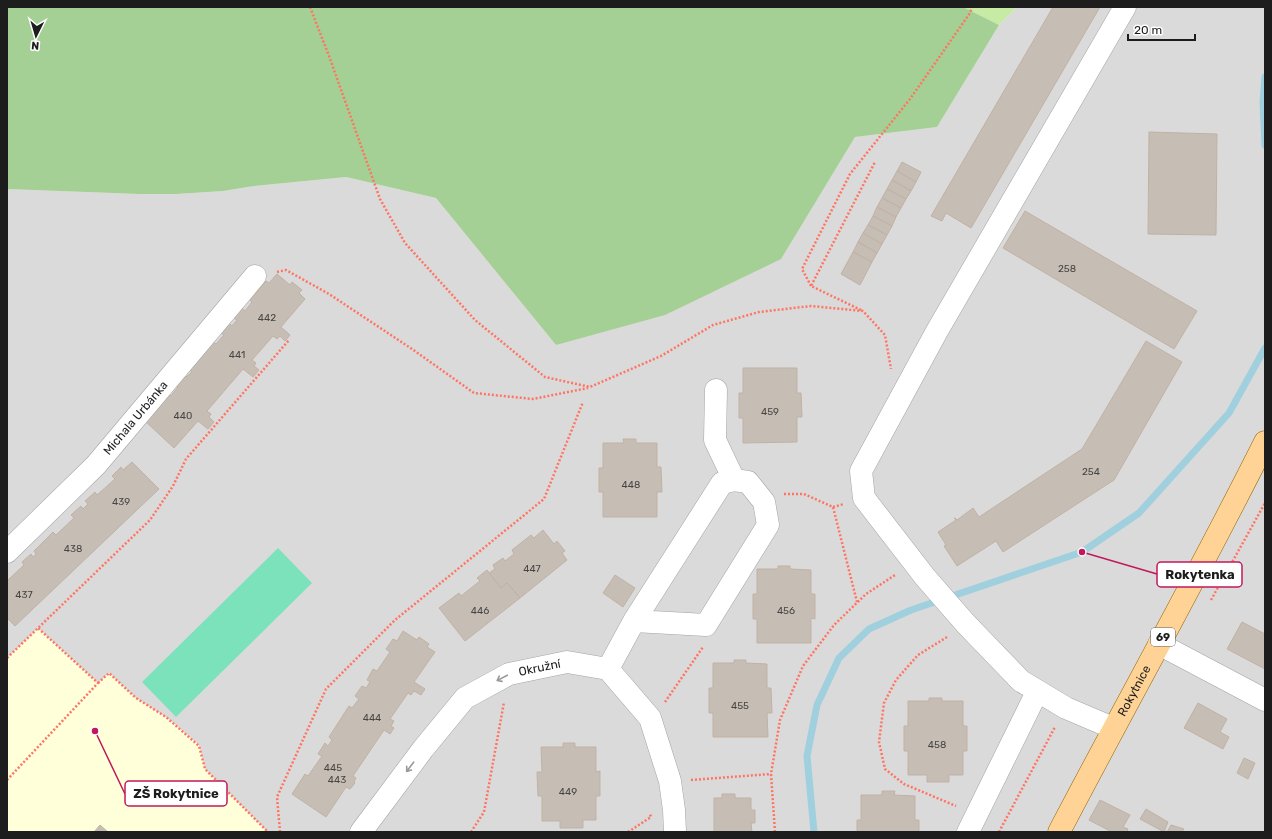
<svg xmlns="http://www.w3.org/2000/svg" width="1272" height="839" font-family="Rubik,sans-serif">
	<rect width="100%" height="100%" fill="#efeae2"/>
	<path fill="#dbdada" d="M 1017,7 L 1265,7 L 1265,832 L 7,832 L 7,189 L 139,194 L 176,194 L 223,191 L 254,186 L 346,177 L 436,198 L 556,345 L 780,259 L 855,137 L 937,127 L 999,25 Z"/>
	<path fill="#ffffda" d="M 38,628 L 98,683 L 109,673 L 136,698 L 166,717 L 199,745 L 205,769 L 268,832 L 7,832 L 7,658 Z"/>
	<path fill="#c7eba5" d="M 963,7 L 1017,7 L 999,25 Z"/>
	<path fill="#a5d095" d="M 7,7 L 963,7 L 999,25 L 937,127 L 855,137 L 781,259 L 665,315 L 556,345 L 436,198 L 346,177 L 254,186 L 223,191 L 176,194 L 139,194 L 7,189 Z"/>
	<path fill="#7ce2bb" d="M 278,548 L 312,583 L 176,717 L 142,682 Z"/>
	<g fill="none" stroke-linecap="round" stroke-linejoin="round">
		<g stroke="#a0d0de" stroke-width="7">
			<path d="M 1265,77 L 1263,102 L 1265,145"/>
			<path d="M 814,832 L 807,756 L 817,705 L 839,658 L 869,629 L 911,610 L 1082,552 L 1139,513 L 1229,413 L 1265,348"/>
		</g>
	</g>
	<g fill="#c6bdb5" stroke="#c1b1a4">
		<path d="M 1053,7 L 1100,7 L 971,228 L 946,213 L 942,221 L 931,216 Z"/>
		<path d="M 1149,132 L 1217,134 L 1216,235 L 1148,234 Z"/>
		<path d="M 902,162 L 921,172 L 916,182 L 897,171 Z"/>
		<path d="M 897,171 L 916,182 L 911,191 L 892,180 Z"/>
		<path d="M 892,180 L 911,191 L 906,199 L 887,189 Z"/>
		<path d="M 887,189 L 906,199 L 901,208 L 882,198 Z"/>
		<path d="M 882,198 L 901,208 L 896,217 L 877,207 Z"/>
		<path d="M 877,207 L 896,217 L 892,226 L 873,216 Z"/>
		<path d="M 1025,211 L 1197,311 L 1174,349 L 1003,248 Z"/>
		<path d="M 873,216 L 892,226 L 887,235 L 868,225 Z"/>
		<path d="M 868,225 L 887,235 L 882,244 L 863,233 Z"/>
		<path d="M 863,233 L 882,244 L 877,253 L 858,242 Z"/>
		<path d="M 858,242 L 877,253 L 872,262 L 853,252 Z"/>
		<path d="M 853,252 L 872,262 L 860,285 L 841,274 Z"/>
		<path d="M 277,274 L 290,285 L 292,282 L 302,290 L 299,293 L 305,299 L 281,327 L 290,335 L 285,341 L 280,336 L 277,339 L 273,336 L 252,360 L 256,363 L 254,366 L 259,370 L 253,377 L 243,369 L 207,411 L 211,414 L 209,417 L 214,422 L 208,429 L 198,421 L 174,448 L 144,420 L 168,393 L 171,396 L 178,387 L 176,385 L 184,375 L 186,377 L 192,372 L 189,369 L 213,342 L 216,344 L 224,335 L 221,333 L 229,323 L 232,326 L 237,320 L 234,318 L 242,308 L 245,311 L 252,302 L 250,300 L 266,281 L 269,283 Z"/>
		<path d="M 1146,341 L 1182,362 L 1114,480 L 1003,552 L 996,541 L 957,566 L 944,546 L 946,545 L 938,532 L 956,520 L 954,518 L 955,518 L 957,520 L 973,508 L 979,517 L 1082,449 Z"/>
		<path d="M 743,368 L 797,368 L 797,393 L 801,393 L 802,417 L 797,417 L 797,442 L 743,443 L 743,418 L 739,418 L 739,393 L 743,393 Z"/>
		<path d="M 623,439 L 636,439 L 636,443 L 657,443 L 657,467 L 661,467 L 662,492 L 657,492 L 657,517 L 603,517 L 603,492 L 599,492 L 599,468 L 603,468 L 603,443 L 624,443 Z"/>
		<path d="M 132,462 L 159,489 L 15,626 L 7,618 L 7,581 L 24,565 L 22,562 L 31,554 L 33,557 L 36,554 L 34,551 L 53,532 L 56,535 L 74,518 L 71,515 L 81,506 L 83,509 L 88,504 L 85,501 L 95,492 L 97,495 L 115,479 L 112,476 L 121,467 L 123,470 Z"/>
		<path d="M 543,530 L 554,544 L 557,541 L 565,551 L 562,553 L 567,560 L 520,598 L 507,583 L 501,588 L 489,573 L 495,569 L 493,565 L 503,558 L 505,561 L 514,554 L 512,550 L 531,535 L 534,538 Z"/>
		<path d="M 778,566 L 790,566 L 790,569 L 811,570 L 811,594 L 815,594 L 815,619 L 811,618 L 811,643 L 757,643 L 757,619 L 753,619 L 753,594 L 757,594 L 757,569 L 778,569 Z"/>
		<path d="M 487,570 L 501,588 L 507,583 L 520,598 L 465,641 L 439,608 L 459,593 L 461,596 L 480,581 L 477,578 Z"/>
		<path d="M 615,575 L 635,588 L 623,607 L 603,593 Z"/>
		<path d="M 1242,622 L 1265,634 L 1265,669 L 1227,649 Z"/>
		<path d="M 403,631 L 417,640 L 419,637 L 429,644 L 427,647 L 435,652 L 414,682 L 425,689 L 421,695 L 414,691 L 411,695 L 408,693 L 390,719 L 394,721 L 391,726 L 394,728 L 390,734 L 384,730 L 353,776 L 356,778 L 354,782 L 355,783 L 350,789 L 346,787 L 326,817 L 292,794 L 305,774 L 308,776 L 322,756 L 318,754 L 325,743 L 328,746 L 332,740 L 329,737 L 349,706 L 352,708 L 359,699 L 355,696 L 362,686 L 366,688 L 370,682 L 367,680 L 373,669 L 377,671 L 390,652 L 386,649 L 393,639 L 397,641 Z"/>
		<path d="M 734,660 L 746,660 L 746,663 L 767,664 L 767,688 L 771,688 L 772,713 L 767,713 L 768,737 L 713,737 L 713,713 L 709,713 L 709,688 L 713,688 L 713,663 L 734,663 Z"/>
		<path d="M 929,698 L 942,698 L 942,701 L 963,701 L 963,726 L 967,726 L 967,751 L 963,751 L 963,775 L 949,775 L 949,782 L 927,782 L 927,775 L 908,775 L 908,751 L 904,751 L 904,726 L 908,726 L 908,701 L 929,701 Z"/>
		<path d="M 1198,703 L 1227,719 L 1220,732 L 1229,737 L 1223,749 L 1184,728 Z"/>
		<path d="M 563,743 L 575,743 L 575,747 L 596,747 L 596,772 L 600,771 L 600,796 L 596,796 L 596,820 L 583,820 L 583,828 L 560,828 L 560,821 L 542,821 L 542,796 L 538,796 L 537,772 L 542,772 L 541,747 L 563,747 Z"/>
		<path d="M 1244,758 L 1255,763 L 1248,779 L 1237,773 Z"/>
		<path d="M 882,791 L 895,791 L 894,795 L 915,796 L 915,820 L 919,820 L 919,832 L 857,832 L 857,820 L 861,820 L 861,795 L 882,795 Z"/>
		<path d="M 722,794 L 735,794 L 735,798 L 751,798 L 751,810 L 755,810 L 755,823 L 751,823 L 752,832 L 714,832 L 714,798 L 722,798 Z"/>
		<path d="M 1100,800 L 1130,815 L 1123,827 L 1128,829 L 1127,832 L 1112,832 L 1089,820 Z"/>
		<path d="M 1146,809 L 1168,822 L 1164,832 L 1140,819 Z"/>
		<path d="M 100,825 L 108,832 L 94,832 Z"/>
		<path d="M 1171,825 L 1184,829 L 1182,832 L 1167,832 Z"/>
	</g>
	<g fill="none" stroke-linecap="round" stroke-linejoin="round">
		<defs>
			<g id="minor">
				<path d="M 716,390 L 715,440 L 734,480"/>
				<path id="s1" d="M 7,552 L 96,465 L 255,276"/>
				<path d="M 1159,644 L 1265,700"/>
				<path d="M 608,669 L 634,621 L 706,625 L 768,525 L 764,502 L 748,482 L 734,480 L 722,483 L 634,621"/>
				<path d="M 1113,728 L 1066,708 L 1021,681 L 966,624 L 925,577 L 864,498 L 861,471 L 937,331 L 1125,7"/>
				<path id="s2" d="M 361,832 L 423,749 L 465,698 L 509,674 L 567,662 L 608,669 L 650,718 L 670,781 L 674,810 L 675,832"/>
				<path d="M 968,832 L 1037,692"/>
			</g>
			<g id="major">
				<path id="s3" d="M 1059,832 C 1127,702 1199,574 1265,442"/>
			</g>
		</defs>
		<use href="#minor" stroke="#a4a4a4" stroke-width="23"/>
		<use href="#major" stroke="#956500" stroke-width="23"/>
		<g stroke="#ff7462" stroke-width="2.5" stroke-dasharray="2 2" stroke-linecap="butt">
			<path d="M 310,7 L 329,56 L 380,199 L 405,243 L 475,320 L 545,377 L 590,387 L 661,356 L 713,325 L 759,312 L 811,306 L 863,311 L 885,335 L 891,369"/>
			<path d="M 277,272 L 286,270 L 329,294 L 412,349 L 474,393 L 533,399 L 588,388"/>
			<path d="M 811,286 L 802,269 L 850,174 L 910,99 L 970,13 L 972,7"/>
			<path d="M 861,310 L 811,286 L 875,162"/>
			<path d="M 784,494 L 804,494 L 833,507 L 857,602"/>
			<path d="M 833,507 L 844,504"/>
			<path d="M 1211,600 L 1265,503"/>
			<path d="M 947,637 L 918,655 L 896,680 L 884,703 L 879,742 L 885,769 L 904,784 L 956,806"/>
			<path d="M 7,658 L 150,520 L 173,486 L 186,459 L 289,340"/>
			<path d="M 98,683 L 109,673 L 136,698 L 166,717 L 199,746 L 205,769 L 268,832"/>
			<path d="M 665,702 L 703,647"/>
			<path d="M 7,780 L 98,683 L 38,628"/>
			<path d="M 691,780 L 771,774"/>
			<path d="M 280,832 L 277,797 L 326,689 L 395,620 L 544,499 L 583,402"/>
			<path d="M 471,832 L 484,812 L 504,702"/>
			<path d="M 628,832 L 651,817 L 650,814"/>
			<path d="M 775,832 L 771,774 L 780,720 L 803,666 L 834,625 L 866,594 L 895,575"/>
			<path d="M 999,832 L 1055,727"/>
		</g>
		<use href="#minor" stroke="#fff" stroke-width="22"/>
		<use href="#major" stroke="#ffd396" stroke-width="22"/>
	</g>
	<defs><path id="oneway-shaft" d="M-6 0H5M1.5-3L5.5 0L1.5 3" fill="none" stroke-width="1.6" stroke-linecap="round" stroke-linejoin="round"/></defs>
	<g stroke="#999">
		<use href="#oneway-shaft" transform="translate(502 678) rotate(152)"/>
		<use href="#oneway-shaft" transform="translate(410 767) rotate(127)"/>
	</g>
	<g text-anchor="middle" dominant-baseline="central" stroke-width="3" stroke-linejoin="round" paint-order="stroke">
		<g font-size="10" fill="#474543">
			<text x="1067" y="269">258</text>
			<text x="267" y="318">442</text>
			<text x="237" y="355">441</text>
			<text x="770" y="412">459</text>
			<text x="183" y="416">440</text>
			<text x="1091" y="472">254</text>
			<text x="631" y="485">448</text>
			<text x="121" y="502">439</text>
			<text x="73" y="549">438</text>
			<text x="532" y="569">447</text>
			<text x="24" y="595">437</text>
			<text x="480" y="611">446</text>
			<text x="786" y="611">456</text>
			<text x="740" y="706">455</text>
			<text x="372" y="718">444</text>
			<text x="937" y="745">458</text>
			<text x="333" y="768">445</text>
			<text x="337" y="780">443</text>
			<text x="568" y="792">449</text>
		</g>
		<rect fill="#fff" stroke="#616161" stroke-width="1" x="1151" y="628" width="24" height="18" rx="3"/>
		<g font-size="11" font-weight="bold" fill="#1d1d1d">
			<text x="1163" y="637">69</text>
		</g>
		<g font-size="12" fill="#1d1d1d" stroke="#fff">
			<text stroke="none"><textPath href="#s1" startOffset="186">Michala Urbánka</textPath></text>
			<text stroke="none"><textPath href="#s2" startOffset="251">Okružní</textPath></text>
			<text stroke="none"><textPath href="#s3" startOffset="160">Rokytnice</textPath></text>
		</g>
	</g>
	<path fill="none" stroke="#c2185b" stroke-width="1.5" d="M1082 552L1157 574M95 731L125 794"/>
	<g fill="#c2185b" stroke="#fff" stroke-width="1.5">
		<circle cx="1082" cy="552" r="4"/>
		<circle cx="95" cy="731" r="4"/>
	</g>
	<g fill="#fff" stroke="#c2185b" stroke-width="1.5">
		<rect x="1157" y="562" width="85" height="25" rx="4"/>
		<rect x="125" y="781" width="102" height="25" rx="4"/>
	</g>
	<g font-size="13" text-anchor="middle" font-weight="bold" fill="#1d1d1d">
		<text x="1200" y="579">Rokytenka</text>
		<text x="176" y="798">ZŠ Rokytnice</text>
	</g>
	<rect width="1272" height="839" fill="none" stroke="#1d1d1d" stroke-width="16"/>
	<g transform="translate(36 36) rotate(185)" stroke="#ffffff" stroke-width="3" paint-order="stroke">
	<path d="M0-3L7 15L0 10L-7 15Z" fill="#1d1d1d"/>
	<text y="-6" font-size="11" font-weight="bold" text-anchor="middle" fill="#1d1d1d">N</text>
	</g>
	<path d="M1128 34v6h67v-6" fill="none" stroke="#1d1d1d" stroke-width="2"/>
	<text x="1134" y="34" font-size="12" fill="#1d1d1d" stroke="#ffffff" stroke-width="3" paint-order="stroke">20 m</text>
</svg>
